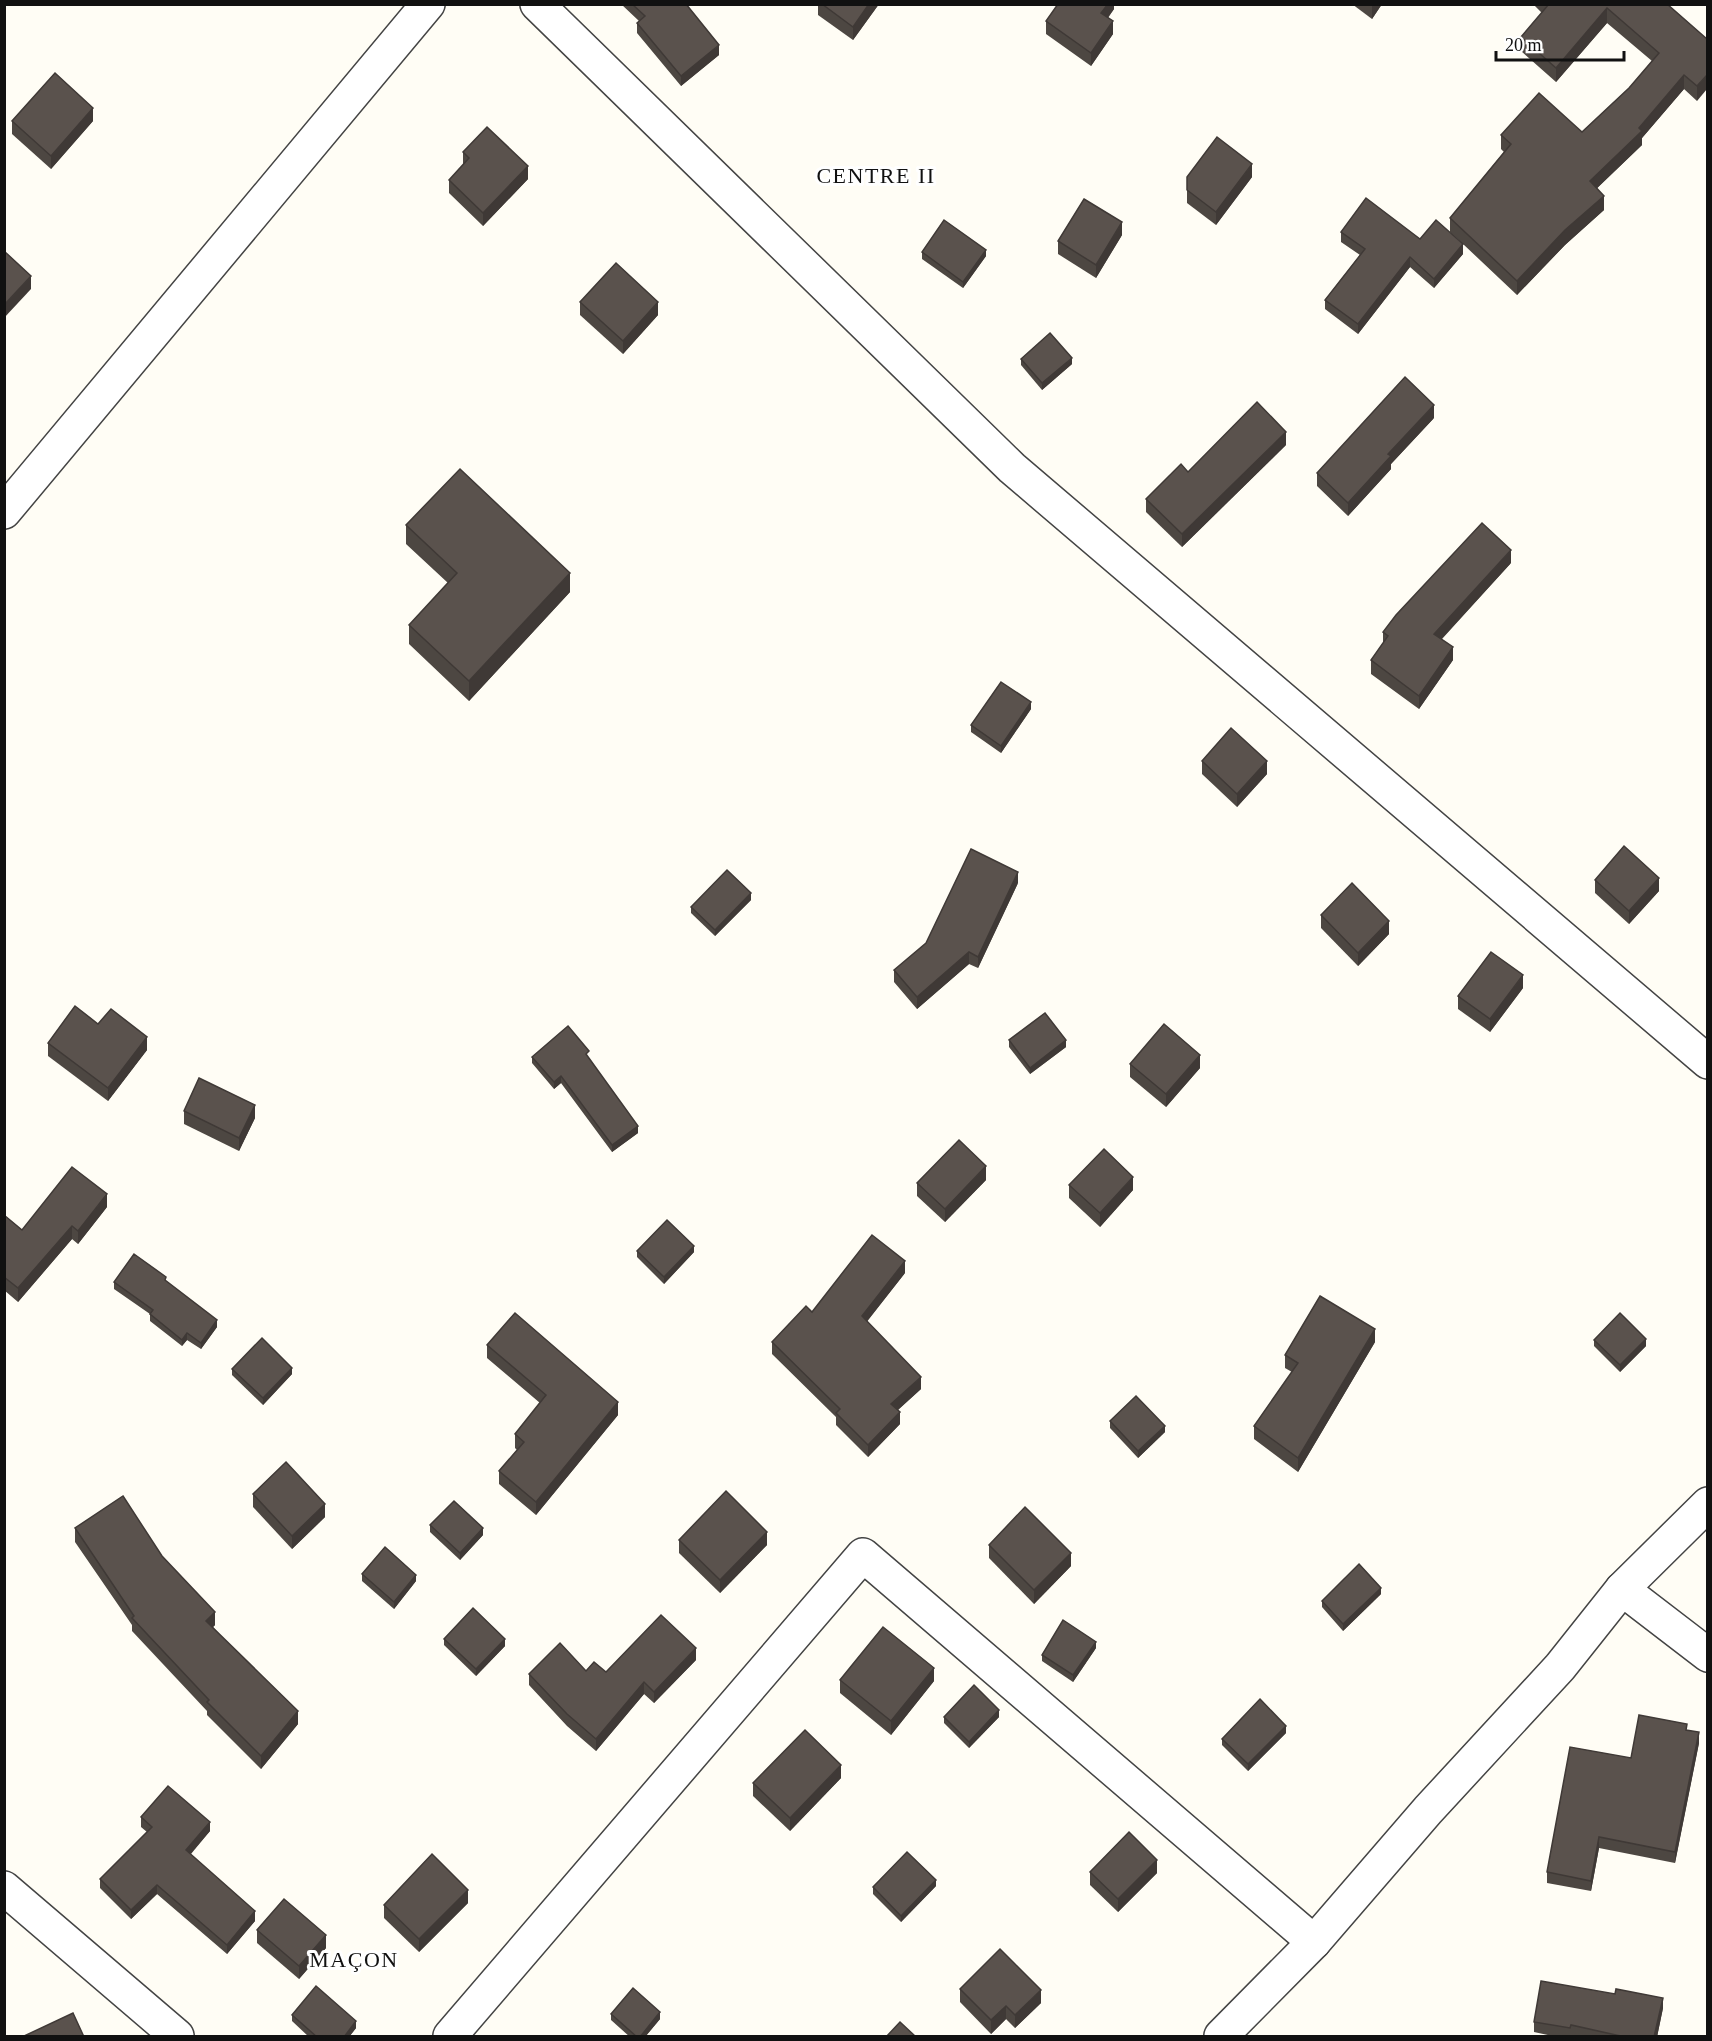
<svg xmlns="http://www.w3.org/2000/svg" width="1712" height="2041" font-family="'Times New Roman',serif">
	<rect width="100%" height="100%" fill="#fffdf5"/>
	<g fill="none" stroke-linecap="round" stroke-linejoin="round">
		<defs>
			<g id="minor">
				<path d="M 537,4 L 1012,468 L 1708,1062"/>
				<path d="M 4,512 L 428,4"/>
				<path d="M 1622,1589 L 1708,1655"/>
				<path d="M 4,1888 L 177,2036"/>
				<path d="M 450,2036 L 863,1555 L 1314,1942"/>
				<path d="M 1221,2036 L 1314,1942 L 1428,1810 L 1560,1667 L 1622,1589 L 1708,1504"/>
			</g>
		</defs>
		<use href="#minor" stroke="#444" stroke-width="36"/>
		<use href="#minor" stroke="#fff" stroke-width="33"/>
	</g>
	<g fill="#4d4742">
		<path d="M 621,4 L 686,4 L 719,55 L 681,86 L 637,33 L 637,23 L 639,21 Z"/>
		<path d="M 818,4 L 879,4 L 853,40 L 818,15 Z"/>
		<path d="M 1114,4 L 1114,9 L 1108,18 L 1113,34 L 1091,66 L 1046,34 L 1046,21 Z"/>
		<path d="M 1352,4 L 1382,4 L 1372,19 Z"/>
		<path d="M 1533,4 L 1668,4 L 1668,5 L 1707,39 L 1697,101 L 1684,89 L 1642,138 L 1642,145 L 1597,188 L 1604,210 L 1565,245 L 1517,295 L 1463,244 L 1463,254 L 1434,288 L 1410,267 L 1358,334 L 1325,309 L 1325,300 L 1360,255 L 1341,242 L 1341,232 L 1462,243 L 1450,232 L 1450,218 L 1504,152 L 1501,149 L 1501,135 L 1582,132 L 1629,88 L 1652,61 L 1607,23 L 1556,82 L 1521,51 L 1521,37 L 1542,13 Z"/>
		<path d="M 12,121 L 93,121 L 51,169 L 12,134 Z"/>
		<path d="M 463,152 L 528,179 L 483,226 L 449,193 L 449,180 L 463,165 Z"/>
		<path d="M 1187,177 L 1252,177 L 1216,225 L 1187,203 Z"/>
		<path d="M 1122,235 L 1096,278 L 1058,254 L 1058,241 Z"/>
		<path d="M 922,252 L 986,256 L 963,288 L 922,259 Z"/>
		<path d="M 580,302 L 658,315 L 623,354 L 580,315 Z"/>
		<path d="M 1021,359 L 1072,364 L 1042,390 L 1021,365 Z"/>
		<path d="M 1434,418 L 1391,464 L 1391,469 L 1348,516 L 1317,486 L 1317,473 Z"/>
		<path d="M 1286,445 L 1182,547 L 1146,512 L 1146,499 L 1188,472 Z"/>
		<path d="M 406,525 L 570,592 L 469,701 L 409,644 L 409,625 L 448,583 L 406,544 Z"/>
		<path d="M 1511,563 L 1442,639 L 1453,660 L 1419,709 L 1371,674 L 1371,660 L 1383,643 L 1383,632 Z"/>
		<path d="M 1031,709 L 1001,753 L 971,732 L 971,725 Z"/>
		<path d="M 1202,761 L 1267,774 L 1237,807 L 1202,774 Z"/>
		<path d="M 1595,880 L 1659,891 L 1629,924 L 1595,893 Z"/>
		<path d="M 1018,883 L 978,968 L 969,964 L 917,1009 L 894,982 L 894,970 Z"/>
		<path d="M 751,900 L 715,936 L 691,913 L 691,907 Z"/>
		<path d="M 1321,915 L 1389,934 L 1358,966 L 1321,928 Z"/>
		<path d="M 1523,988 L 1490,1032 L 1458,1009 L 1458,996 Z"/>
		<path d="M 98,1024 L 147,1050 L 108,1101 L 48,1056 L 48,1043 Z"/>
		<path d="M 1009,1040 L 1066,1047 L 1030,1074 L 1009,1047 Z"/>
		<path d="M 532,1057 L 589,1058 L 638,1133 L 612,1152 L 561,1083 L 554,1089 L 532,1063 Z"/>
		<path d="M 1130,1064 L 1200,1068 L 1166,1107 L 1130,1077 Z"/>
		<path d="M 184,1111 L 255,1118 L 239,1151 L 184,1124 Z"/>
		<path d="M 986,1180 L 945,1222 L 917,1196 L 917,1183 Z"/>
		<path d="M 1069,1185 L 1133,1190 L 1100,1227 L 1069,1198 Z"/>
		<path d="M 107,1207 L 78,1244 L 72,1239 L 18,1302 L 4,1290 L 4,1215 L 22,1230 Z"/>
		<path d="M 637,1251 L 694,1252 L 664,1284 L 637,1257 Z"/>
		<path d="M 905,1273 L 867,1321 L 921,1389 L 898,1410 L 900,1424 L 868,1457 L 836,1425 L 836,1417 L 772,1354 L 772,1342 L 812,1312 Z"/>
		<path d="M 166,1281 L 217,1327 L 201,1349 L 187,1340 L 182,1346 L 150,1321 L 150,1314 L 114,1289 L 114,1282 Z"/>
		<path d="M 1594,1340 L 1646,1346 L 1620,1372 L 1594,1346 Z"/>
		<path d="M 1375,1342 L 1298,1472 L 1254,1439 L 1254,1426 L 1292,1372 L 1285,1368 L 1285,1355 Z"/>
		<path d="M 487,1345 L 618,1415 L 536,1515 L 499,1484 L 499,1471 L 517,1450 L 515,1448 L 515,1434 L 540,1403 L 487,1358 Z"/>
		<path d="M 232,1369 L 292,1374 L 263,1405 L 232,1375 Z"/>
		<path d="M 1110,1421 L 1165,1432 L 1138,1458 L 1110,1428 Z"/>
		<path d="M 253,1494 L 325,1517 L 292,1549 L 253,1507 Z"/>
		<path d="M 430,1525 L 483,1535 L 460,1560 L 430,1532 Z"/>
		<path d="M 75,1528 L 162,1556 L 215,1625 L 213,1627 L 298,1724 L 261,1769 L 207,1715 L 207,1711 L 132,1631 L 132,1625 L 75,1542 Z"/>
		<path d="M 679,1540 L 767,1545 L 720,1593 L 679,1553 Z"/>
		<path d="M 989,1545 L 1071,1566 L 1034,1604 L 989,1558 Z"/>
		<path d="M 362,1574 L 416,1581 L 394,1609 L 362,1581 Z"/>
		<path d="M 1381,1594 L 1343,1631 L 1322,1607 L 1322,1601 Z"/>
		<path d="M 444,1639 L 505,1646 L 476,1676 L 444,1645 Z"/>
		<path d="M 1096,1648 L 1073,1682 L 1042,1661 L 1042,1655 Z"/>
		<path d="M 696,1660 L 654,1703 L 644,1694 L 596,1751 L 567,1726 L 529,1685 L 529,1674 L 606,1672 Z"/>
		<path d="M 840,1680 L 934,1681 L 891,1735 L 840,1693 Z"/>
		<path d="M 944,1717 L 999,1717 L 969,1748 L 944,1723 Z"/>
		<path d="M 1687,1730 L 1699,1743 L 1675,1863 L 1599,1848 L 1591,1891 L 1547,1883 L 1547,1872 L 1631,1758 Z"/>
		<path d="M 1286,1733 L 1248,1771 L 1222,1745 L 1222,1739 Z"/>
		<path d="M 841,1778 L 790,1831 L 753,1796 L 753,1783 Z"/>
		<path d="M 141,1817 L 210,1831 L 190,1854 L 255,1921 L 227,1954 L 157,1894 L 131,1919 L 100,1888 L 100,1879 L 147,1832 L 141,1827 Z"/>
		<path d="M 1090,1872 L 1157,1873 L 1118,1912 L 1090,1885 Z"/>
		<path d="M 936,1886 L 901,1922 L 873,1894 L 873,1887 Z"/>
		<path d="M 468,1903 L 419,1952 L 384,1918 L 384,1905 Z"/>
		<path d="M 257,1930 L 326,1948 L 299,1979 L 257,1943 Z"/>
		<path d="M 960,1989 L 1041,2003 L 1015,2028 L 1006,2019 L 991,2034 L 960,2002 Z"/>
		<path d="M 1663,2008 L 1657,2037 L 1576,2037 L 1571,2036 L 1571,2037 L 1557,2037 L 1534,2032 L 1534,2022 Z"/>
		<path d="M 611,2014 L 660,2019 L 645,2037 L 630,2037 L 611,2020 Z"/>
		<path d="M 292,2015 L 356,2028 L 349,2037 L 309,2037 L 292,2021 Z"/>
	</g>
	<g fill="#3f3936">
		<path d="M 869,4 L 879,4 L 853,40 L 853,27 Z"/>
		<path d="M 1108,4 L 1114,4 L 1114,9 L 1101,26 L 1101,13 Z"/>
		<path d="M 1372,4 L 1382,4 L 1372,19 Z"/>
		<path d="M 1607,8 L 1607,23 L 1556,82 L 1556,68 Z"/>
		<path d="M 1113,21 L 1113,34 L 1091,66 L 1091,53 Z"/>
		<path d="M 719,45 L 719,55 L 681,86 L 681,76 Z"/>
		<path d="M 1684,75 L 1684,89 L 1642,138 L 1642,145 L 1590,195 L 1590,181 L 1639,128 Z"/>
		<path d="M 1707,75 L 1707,89 L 1697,101 L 1697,86 Z"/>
		<path d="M 93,108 L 93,121 L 51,169 L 51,156 Z"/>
		<path d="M 1252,164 L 1252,177 L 1216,225 L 1216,212 Z"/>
		<path d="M 528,166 L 528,179 L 483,226 L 483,213 Z"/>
		<path d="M 1604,196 L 1604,210 L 1565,245 L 1517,295 L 1517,281 L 1565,230 Z"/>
		<path d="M 1122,222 L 1122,235 L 1096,278 L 1096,265 Z"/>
		<path d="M 1463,244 L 1463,254 L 1434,288 L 1434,279 Z"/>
		<path d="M 986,250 L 986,256 L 963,288 L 963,282 Z"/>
		<path d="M 1410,257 L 1410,267 L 1358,334 L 1358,324 Z"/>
		<path d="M 31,276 L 31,289 L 4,318 L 4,305 Z"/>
		<path d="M 658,302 L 658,315 L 623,354 L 623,341 Z"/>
		<path d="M 1072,358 L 1072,364 L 1042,390 L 1042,383 Z"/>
		<path d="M 1434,405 L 1434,418 L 1391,464 L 1391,469 L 1348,516 L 1348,503 L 1388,454 Z"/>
		<path d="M 1286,432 L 1286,445 L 1182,547 L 1182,534 Z"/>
		<path d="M 1511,550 L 1511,563 L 1434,647 L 1434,634 Z"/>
		<path d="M 570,573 L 570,592 L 469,701 L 469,681 Z"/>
		<path d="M 1453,647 L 1453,660 L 1419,709 L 1419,696 Z"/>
		<path d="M 1031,702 L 1031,709 L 1001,753 L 1001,746 Z"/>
		<path d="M 1267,761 L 1267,774 L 1237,807 L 1237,794 Z"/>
		<path d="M 1018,872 L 1018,883 L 978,968 L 978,957 Z"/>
		<path d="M 1659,878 L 1659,891 L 1629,924 L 1629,911 Z"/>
		<path d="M 751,893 L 751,900 L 715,936 L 715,930 Z"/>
		<path d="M 1389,921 L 1389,934 L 1358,966 L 1358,953 Z"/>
		<path d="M 969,952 L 969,964 L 917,1009 L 917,997 Z"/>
		<path d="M 1523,975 L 1523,988 L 1490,1032 L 1490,1019 Z"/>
		<path d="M 147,1037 L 147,1050 L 108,1101 L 108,1088 Z"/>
		<path d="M 1066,1040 L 1066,1047 L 1030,1074 L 1030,1068 Z"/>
		<path d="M 1200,1055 L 1200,1068 L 1166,1107 L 1166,1094 Z"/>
		<path d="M 561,1076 L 561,1083 L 554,1089 L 554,1082 Z"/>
		<path d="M 255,1105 L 255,1118 L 239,1151 L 239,1138 Z"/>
		<path d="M 638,1126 L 638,1133 L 612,1152 L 612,1145 Z"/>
		<path d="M 986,1166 L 986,1180 L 945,1222 L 945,1209 Z"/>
		<path d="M 1133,1177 L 1133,1190 L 1100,1227 L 1100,1213 Z"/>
		<path d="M 107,1194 L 107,1207 L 78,1244 L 78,1231 Z"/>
		<path d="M 72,1226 L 72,1239 L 18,1302 L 18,1288 Z"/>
		<path d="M 694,1246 L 694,1252 L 664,1284 L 664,1277 Z"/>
		<path d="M 905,1261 L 905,1273 L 862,1328 L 862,1316 Z"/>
		<path d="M 217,1320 L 217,1327 L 201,1349 L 201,1343 Z"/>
		<path d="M 1375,1329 L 1375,1342 L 1298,1472 L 1298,1458 Z"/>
		<path d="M 187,1333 L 187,1340 L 182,1346 L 182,1340 Z"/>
		<path d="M 1646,1339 L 1646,1346 L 1620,1372 L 1620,1365 Z"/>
		<path d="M 292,1368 L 292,1374 L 263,1405 L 263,1398 Z"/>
		<path d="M 921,1377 L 921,1389 L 891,1416 L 891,1404 Z"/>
		<path d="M 618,1402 L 618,1415 L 536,1515 L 536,1502 Z"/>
		<path d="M 900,1412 L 900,1424 L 868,1457 L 868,1445 Z"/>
		<path d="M 1165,1426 L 1165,1432 L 1138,1458 L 1138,1451 Z"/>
		<path d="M 325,1504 L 325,1517 L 292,1549 L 292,1536 Z"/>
		<path d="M 483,1528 L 483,1535 L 460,1560 L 460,1553 Z"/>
		<path d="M 767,1532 L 767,1545 L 720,1593 L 720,1580 Z"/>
		<path d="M 1071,1553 L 1071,1566 L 1034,1604 L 1034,1590 Z"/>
		<path d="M 416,1575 L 416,1581 L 394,1609 L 394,1602 Z"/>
		<path d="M 1381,1588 L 1381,1594 L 1343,1631 L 1343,1624 Z"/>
		<path d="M 215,1612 L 215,1625 L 206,1634 L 206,1621 Z"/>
		<path d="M 505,1639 L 505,1646 L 476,1676 L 476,1669 Z"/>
		<path d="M 1096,1642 L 1096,1648 L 1073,1682 L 1073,1675 Z"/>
		<path d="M 696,1648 L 696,1660 L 654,1703 L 654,1692 Z"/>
		<path d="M 934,1668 L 934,1681 L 891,1735 L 891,1721 Z"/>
		<path d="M 644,1682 L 644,1694 L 596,1751 L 596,1739 Z"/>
		<path d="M 999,1710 L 999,1717 L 969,1748 L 969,1742 Z"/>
		<path d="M 298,1711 L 298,1724 L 261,1769 L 261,1756 Z"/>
		<path d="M 1286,1726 L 1286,1733 L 1248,1771 L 1248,1764 Z"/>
		<path d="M 1699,1732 L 1699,1743 L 1675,1863 L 1675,1852 Z"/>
		<path d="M 841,1765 L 841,1778 L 790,1831 L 790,1818 Z"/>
		<path d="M 210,1822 L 210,1831 L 186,1860 L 186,1850 Z"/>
		<path d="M 1599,1837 L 1599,1848 L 1591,1891 L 1591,1881 Z"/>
		<path d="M 1157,1860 L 1157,1873 L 1118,1912 L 1118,1899 Z"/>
		<path d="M 936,1880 L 936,1886 L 901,1922 L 901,1916 Z"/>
		<path d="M 157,1885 L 157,1894 L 131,1919 L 131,1910 Z"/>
		<path d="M 468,1890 L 468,1903 L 419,1952 L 419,1939 Z"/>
		<path d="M 255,1911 L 255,1921 L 227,1954 L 227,1945 Z"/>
		<path d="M 326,1935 L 326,1948 L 299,1979 L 299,1966 Z"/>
		<path d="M 1041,1990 L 1041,2003 L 1015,2028 L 1015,2015 Z"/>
		<path d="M 1663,1998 L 1663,2008 L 1657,2037 L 1654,2037 Z"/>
		<path d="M 1006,2006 L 1006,2019 L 991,2034 L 991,2020 Z"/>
		<path d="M 660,2012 L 660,2019 L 645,2037 L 640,2037 Z"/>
		<path d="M 356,2021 L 356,2028 L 349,2037 L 344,2037 Z"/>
	</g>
	<g fill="#5a524d" stroke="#3f3936" stroke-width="1.5">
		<path d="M 632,4 L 686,4 L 719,45 L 681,76 L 637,23 L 645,16 Z"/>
		<path d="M 822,4 L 869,4 L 853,27 Z"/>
		<path d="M 1058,4 L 1108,4 L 1101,13 L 1113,21 L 1091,53 L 1046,21 Z"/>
		<path d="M 1549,4 L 1667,4 L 1707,39 L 1707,75 L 1697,86 L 1684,75 L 1639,128 L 1642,131 L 1590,181 L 1604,196 L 1565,230 L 1517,281 L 1450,218 L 1511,144 L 1501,135 L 1539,93 L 1582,132 L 1629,88 L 1659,53 L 1607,8 L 1556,68 L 1521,37 Z"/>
		<path d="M 55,73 L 93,108 L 51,156 L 12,121 Z"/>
		<path d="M 487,127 L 528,166 L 483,213 L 449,180 L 469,158 L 463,152 Z"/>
		<path d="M 1217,137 L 1252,164 L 1216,212 L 1187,190 L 1187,177 Z"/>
		<path d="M 1366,198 L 1420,239 L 1436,220 L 1463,244 L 1434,279 L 1410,257 L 1358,324 L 1325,300 L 1365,249 L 1341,232 Z"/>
		<path d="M 1084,199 L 1122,222 L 1096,265 L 1058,241 Z"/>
		<path d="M 944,220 L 986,250 L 963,282 L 922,252 Z"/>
		<path d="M 4,251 L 31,276 L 4,305 Z"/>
		<path d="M 616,263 L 658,302 L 623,341 L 580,302 Z"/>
		<path d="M 1050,333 L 1072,358 L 1042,383 L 1021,359 Z"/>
		<path d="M 1405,377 L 1434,405 L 1388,454 L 1391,456 L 1348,503 L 1317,473 Z"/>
		<path d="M 1257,402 L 1286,432 L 1182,534 L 1146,499 L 1181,464 L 1188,472 Z"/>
		<path d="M 460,469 L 570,573 L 469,681 L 409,625 L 457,573 L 406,525 Z"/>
		<path d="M 1482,523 L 1511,550 L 1434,634 L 1453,647 L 1419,696 L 1371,660 L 1388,636 L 1383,632 L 1396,615 Z"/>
		<path d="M 1001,682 L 1031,702 L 1001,746 L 971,725 Z"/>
		<path d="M 1231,728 L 1267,761 L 1237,794 L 1202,761 Z"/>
		<path d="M 1624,846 L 1659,878 L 1629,911 L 1595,880 Z"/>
		<path d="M 971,849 L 1018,872 L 978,957 L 969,952 L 917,997 L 894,970 L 926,943 Z"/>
		<path d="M 727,870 L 751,893 L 715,930 L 691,907 Z"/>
		<path d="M 1352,883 L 1389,921 L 1358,953 L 1321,915 Z"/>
		<path d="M 1491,952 L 1523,975 L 1490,1019 L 1458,996 Z"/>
		<path d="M 75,1006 L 98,1024 L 111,1009 L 147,1037 L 108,1088 L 48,1043 Z"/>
		<path d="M 1045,1013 L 1066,1040 L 1030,1068 L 1009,1040 Z"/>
		<path d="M 1164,1024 L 1200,1055 L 1166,1094 L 1130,1064 Z"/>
		<path d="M 568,1026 L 589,1051 L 586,1054 L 638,1126 L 612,1145 L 561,1076 L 554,1082 L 532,1057 Z"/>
		<path d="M 199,1078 L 255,1105 L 239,1138 L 184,1111 Z"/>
		<path d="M 959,1140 L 986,1166 L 945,1209 L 917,1183 Z"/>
		<path d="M 1104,1149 L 1133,1177 L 1100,1213 L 1069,1185 Z"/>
		<path d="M 72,1167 L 107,1194 L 78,1231 L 72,1226 L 18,1288 L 4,1277 L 4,1215 L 22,1230 Z"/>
		<path d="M 667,1220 L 694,1246 L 664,1277 L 637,1251 Z"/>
		<path d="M 872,1235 L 905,1261 L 862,1316 L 921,1377 L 891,1404 L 900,1412 L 868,1445 L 836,1413 L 840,1409 L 772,1342 L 806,1306 L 812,1312 Z"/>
		<path d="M 134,1254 L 166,1277 L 165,1280 L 217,1320 L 201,1343 L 187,1333 L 182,1340 L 150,1314 L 153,1310 L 114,1282 Z"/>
		<path d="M 1320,1296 L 1375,1329 L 1298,1458 L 1254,1426 L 1298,1363 L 1285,1355 Z"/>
		<path d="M 515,1313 L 618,1402 L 536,1502 L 499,1471 L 524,1442 L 515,1434 L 546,1395 L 487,1345 Z"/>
		<path d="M 1620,1313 L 1646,1339 L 1620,1365 L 1594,1340 Z"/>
		<path d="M 262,1338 L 292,1368 L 263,1398 L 232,1369 Z"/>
		<path d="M 1136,1396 L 1165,1426 L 1138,1451 L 1110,1421 Z"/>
		<path d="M 286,1462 L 325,1504 L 292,1536 L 253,1494 Z"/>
		<path d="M 726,1491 L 767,1532 L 720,1580 L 679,1540 Z"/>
		<path d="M 123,1496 L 162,1556 L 215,1612 L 206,1621 L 298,1711 L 261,1756 L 207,1702 L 209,1700 L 132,1618 L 134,1616 L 75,1528 Z"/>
		<path d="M 454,1501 L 483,1528 L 460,1553 L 430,1525 Z"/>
		<path d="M 1025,1507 L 1071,1553 L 1034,1590 L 989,1545 Z"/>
		<path d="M 385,1547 L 416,1575 L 394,1602 L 362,1574 Z"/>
		<path d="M 1359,1564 L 1381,1588 L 1343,1624 L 1322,1601 Z"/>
		<path d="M 473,1608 L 505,1639 L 476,1669 L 444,1639 Z"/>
		<path d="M 661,1615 L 696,1648 L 654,1692 L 644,1682 L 596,1739 L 567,1714 L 529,1674 L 560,1643 L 586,1671 L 594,1662 L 606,1672 Z"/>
		<path d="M 1063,1620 L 1096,1642 L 1073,1675 L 1042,1655 Z"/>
		<path d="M 883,1627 L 934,1668 L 891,1721 L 840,1680 Z"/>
		<path d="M 974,1685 L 999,1710 L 969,1742 L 944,1717 Z"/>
		<path d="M 1260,1699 L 1286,1726 L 1248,1764 L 1222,1739 Z"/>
		<path d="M 1639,1715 L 1687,1724 L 1686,1730 L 1699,1732 L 1675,1852 L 1599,1837 L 1591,1881 L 1547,1872 L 1570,1747 L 1631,1758 Z"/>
		<path d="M 805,1730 L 841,1765 L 790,1818 L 753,1783 Z"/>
		<path d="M 168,1786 L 210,1822 L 186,1850 L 255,1911 L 227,1945 L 157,1885 L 131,1910 L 100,1879 L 152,1827 L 141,1817 Z"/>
		<path d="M 1129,1832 L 1157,1860 L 1118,1899 L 1090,1872 Z"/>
		<path d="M 907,1852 L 936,1880 L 901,1916 L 873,1887 Z"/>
		<path d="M 432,1854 L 468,1890 L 419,1939 L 384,1905 Z"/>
		<path d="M 284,1899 L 326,1935 L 299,1966 L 257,1930 Z"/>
		<path d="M 1000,1949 L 1041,1990 L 1015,2015 L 1006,2006 L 991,2020 L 960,1989 Z"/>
		<path d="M 1541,1981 L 1615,1994 L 1616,1989 L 1663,1998 L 1654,2037 L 1625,2037 L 1571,2025 L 1570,2028 L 1534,2022 Z"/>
		<path d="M 316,1986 L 356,2021 L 344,2037 L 317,2037 L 292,2015 Z"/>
		<path d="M 633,1988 L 660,2012 L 640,2037 L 637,2037 L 611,2014 Z"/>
		<path d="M 73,2013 L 84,2037 L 22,2037 Z"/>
		<path d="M 900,2022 L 916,2037 L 886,2037 Z"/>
	</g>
	<g text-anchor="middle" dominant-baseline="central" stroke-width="6" stroke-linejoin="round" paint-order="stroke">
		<g font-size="22" letter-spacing="1.5" fill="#111" stroke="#fff">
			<text x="876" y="175">CENTRE II</text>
			<text x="354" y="1959">MAÇON</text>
		</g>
	</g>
	<rect width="1712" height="2041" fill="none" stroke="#111111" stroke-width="12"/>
	<path d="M1496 51v9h128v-9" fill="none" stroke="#111111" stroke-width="3"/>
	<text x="1505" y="51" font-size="18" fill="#111111" stroke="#ffffff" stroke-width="4.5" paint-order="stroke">20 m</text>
</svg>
